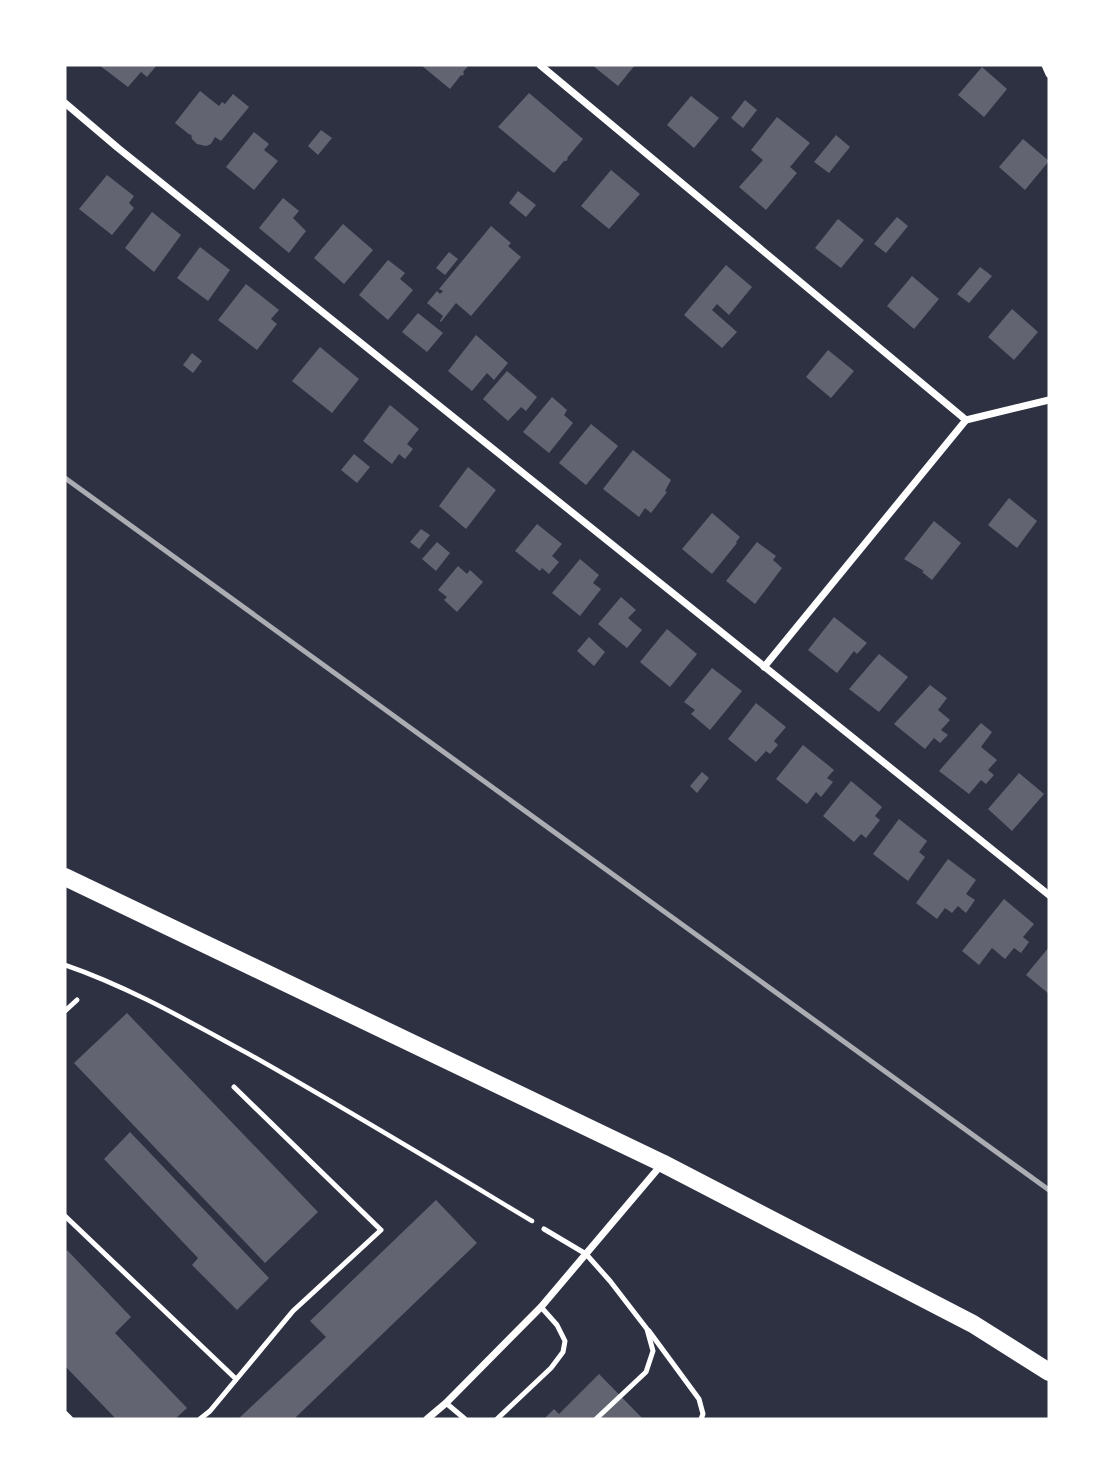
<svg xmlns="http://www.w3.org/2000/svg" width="1114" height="1484" font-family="'IBM Plex Sans',sans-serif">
	<rect width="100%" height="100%" fill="#2d3142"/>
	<g fill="#626471">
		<path d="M 99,65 L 157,65 L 147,77 L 141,72 L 128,87 Z"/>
		<path d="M 421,65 L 469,65 L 463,72 L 464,74 L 462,76 L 461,75 L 450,89 Z"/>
		<path d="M 592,65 L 635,65 L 618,86 Z"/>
		<path d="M 982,67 L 1007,89 L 984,117 L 958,95 Z"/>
		<path d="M 200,91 L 219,106 L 222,102 L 225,104 L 233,94 L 249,107 L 221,141 L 215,137 L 211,144 L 206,146 L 197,144 L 192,139 L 191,134 L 190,135 L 175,123 Z"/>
		<path d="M 529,93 L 583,139 L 567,158 L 568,159 L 566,161 L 564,161 L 554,173 L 498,127 Z"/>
		<path d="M 691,96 L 719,118 L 694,148 L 667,125 Z"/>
		<path d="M 745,100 L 757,110 L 743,128 L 731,118 Z"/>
		<path d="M 777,117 L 810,143 L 790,167 L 797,173 L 766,210 L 739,187 L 763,160 L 751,150 Z"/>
		<path d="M 321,130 L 332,138 L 318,155 L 308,146 Z"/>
		<path d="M 254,132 L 269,144 L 264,150 L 278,161 L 254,190 L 226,167 Z"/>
		<path d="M 836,135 L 850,147 L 829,173 L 814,162 Z"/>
		<path d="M 1023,139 L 1049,161 L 1025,190 L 999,167 Z"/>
		<path d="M 611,170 L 640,194 L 609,229 L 581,206 Z"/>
		<path d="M 107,175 L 134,196 L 129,203 L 134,208 L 112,235 L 79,209 Z"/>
		<path d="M 518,191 L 536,205 L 526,217 L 509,203 Z"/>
		<path d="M 283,198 L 299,211 L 293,218 L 306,231 L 289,253 L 259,228 Z"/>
		<path d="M 152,212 L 181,235 L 154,272 L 125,248 Z"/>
		<path d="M 897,217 L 908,226 L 886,253 L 874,244 Z"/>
		<path d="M 838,219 L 864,240 L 841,268 L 815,248 Z"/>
		<path d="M 343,224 L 373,250 L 344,284 L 314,258 Z"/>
		<path d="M 491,226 L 511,243 L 508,246 L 521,257 L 471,316 L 456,303 L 441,322 L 440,321 L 443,316 L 427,303 L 437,291 L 440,294 L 443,291 L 439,289 Z"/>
		<path d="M 200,247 L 230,270 L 208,301 L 177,278 Z"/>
		<path d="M 449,252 L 458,259 L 445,275 L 436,268 Z"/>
		<path d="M 388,260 L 405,273 L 400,279 L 413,290 L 388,320 L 359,295 Z"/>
		<path d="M 726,265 L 752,287 L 729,315 L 717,304 L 712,310 L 737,332 L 722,348 L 684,315 Z"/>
		<path d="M 980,267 L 992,276 L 969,303 L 957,294 Z"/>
		<path d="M 912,276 L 939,299 L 914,329 L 887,306 Z"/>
		<path d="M 246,284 L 279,310 L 271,319 L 277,324 L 257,350 L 218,320 Z"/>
		<path d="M 1012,309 L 1038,332 L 1014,360 L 988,337 Z"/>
		<path d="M 418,313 L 443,333 L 427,352 L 402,332 Z"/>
		<path d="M 476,335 L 508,363 L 494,380 L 487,373 L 472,391 L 448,371 Z"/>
		<path d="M 320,347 L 359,379 L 332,413 L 292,381 Z"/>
		<path d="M 828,350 L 854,371 L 831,398 L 806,377 Z"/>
		<path d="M 192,353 L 202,361 L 193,373 L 183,365 Z"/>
		<path d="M 507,371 L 537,397 L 526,411 L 521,407 L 508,421 L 483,399 Z"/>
		<path d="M 552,397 L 567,410 L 564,415 L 573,423 L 549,453 L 523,432 Z"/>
		<path d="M 390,405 L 419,429 L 407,444 L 413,449 L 405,459 L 399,454 L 392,464 L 363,441 Z"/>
		<path d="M 591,424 L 618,446 L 586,485 L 559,463 Z"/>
		<path d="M 633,450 L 671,480 L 665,491 L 667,492 L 651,513 L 645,508 L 639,517 L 603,489 Z"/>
		<path d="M 354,454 L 370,467 L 357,483 L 341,470 Z"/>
		<path d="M 468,467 L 496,490 L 466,529 L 439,506 Z"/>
		<path d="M 1009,498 L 1037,521 L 1017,548 L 988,525 Z"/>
		<path d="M 712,513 L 740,537 L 736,542 L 737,543 L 712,574 L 682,549 Z"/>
		<path d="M 934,521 L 961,543 L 932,580 L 922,572 L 924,571 L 904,559 Z"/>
		<path d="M 537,524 L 562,544 L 552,556 L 559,562 L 549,574 L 542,568 L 540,571 L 515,551 Z"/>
		<path d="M 421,529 L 430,535 L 419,549 L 410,542 Z"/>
		<path d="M 437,542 L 450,553 L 436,571 L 422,559 Z"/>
		<path d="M 757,542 L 776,556 L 773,560 L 782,568 L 755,604 L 726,581 Z"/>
		<path d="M 580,559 L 599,575 L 593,583 L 601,589 L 580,616 L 552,593 Z"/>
		<path d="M 458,566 L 467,574 L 470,570 L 483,582 L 457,612 L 444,600 L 447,597 L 438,590 Z"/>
		<path d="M 621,597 L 636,610 L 628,618 L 642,630 L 627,648 L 598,624 Z"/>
		<path d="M 834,617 L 867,643 L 857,654 L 854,651 L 837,673 L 808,650 Z"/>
		<path d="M 667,629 L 697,654 L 670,687 L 640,662 Z"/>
		<path d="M 589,637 L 605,652 L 594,666 L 577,651 Z"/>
		<path d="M 879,654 L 908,677 L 879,712 L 849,689 Z"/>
		<path d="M 712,668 L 742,691 L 710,730 L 691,714 L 695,710 L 684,702 Z"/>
		<path d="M 930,685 L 947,698 L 938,710 L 950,720 L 941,730 L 948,735 L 940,743 L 934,738 L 925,749 L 894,724 Z"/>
		<path d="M 756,703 L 786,727 L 774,741 L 778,745 L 770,754 L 766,751 L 756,762 L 728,739 Z"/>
		<path d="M 981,723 L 992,732 L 981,747 L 997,760 L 988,770 L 994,775 L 986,784 L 981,780 L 969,794 L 939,771 Z"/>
		<path d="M 803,745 L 834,770 L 827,778 L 833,782 L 821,797 L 816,792 L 807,804 L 776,779 Z"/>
		<path d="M 702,772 L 709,778 L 697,793 L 690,786 Z"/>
		<path d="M 1019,773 L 1044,794 L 1012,831 L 988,809 Z"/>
		<path d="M 851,781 L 882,807 L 875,816 L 880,820 L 866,838 L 861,834 L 854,842 L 823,816 Z"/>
		<path d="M 899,819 L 927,841 L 919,852 L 925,857 L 908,881 L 873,854 Z"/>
		<path d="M 948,859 L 976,880 L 966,894 L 975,900 L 966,913 L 958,906 L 952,913 L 945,908 L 937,919 L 916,903 Z"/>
		<path d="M 1004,899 L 1034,924 L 1023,937 L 1029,942 L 1021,953 L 1014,948 L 1005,959 L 992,948 L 979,965 L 962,951 Z"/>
		<path d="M 1049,947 L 1049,994 L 1026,975 Z"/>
		<path d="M 127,1013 L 318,1212 L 265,1263 L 74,1063 Z"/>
		<path d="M 130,1132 L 269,1278 L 237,1310 L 192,1265 L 198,1258 L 104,1159 Z"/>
		<path d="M 436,1200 L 477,1243 L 294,1419 L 238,1419 L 326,1337 L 310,1321 Z"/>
		<path d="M 67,1250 L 131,1317 L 115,1333 L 187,1408 L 175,1419 L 116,1419 L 65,1366 L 65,1252 Z"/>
		<path d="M 599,1374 L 643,1419 L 544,1419 L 554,1409 L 559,1414 Z"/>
	</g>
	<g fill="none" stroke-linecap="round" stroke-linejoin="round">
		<path stroke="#fff" stroke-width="4.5" d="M 65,965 C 129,987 188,1021 247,1053 C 343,1107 437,1164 532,1221"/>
		<g stroke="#fff" stroke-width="5">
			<path d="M 65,1011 L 77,1000"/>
			<path d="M 65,1216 L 236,1379"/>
			<path d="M 544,1229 L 586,1254 L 610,1281 L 647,1329 L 653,1351 L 646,1372 L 596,1419"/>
			<path d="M 649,1331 L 699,1399 L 703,1414 L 701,1419"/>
			<path d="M 446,1403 L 465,1419"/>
			<path d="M 65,1413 L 71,1419"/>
			<path d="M 200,1419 L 210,1411 L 293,1311 L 381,1230 L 234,1087"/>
			<path d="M 497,1419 L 551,1368 L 563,1352 L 565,1341 L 557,1325 L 541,1307"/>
		</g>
		<g stroke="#fff" stroke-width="7">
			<path d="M 540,65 L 966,420 L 1049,400"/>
			<path d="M 1045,65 L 1049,74"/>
			<path d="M 65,103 L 118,148 L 1049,895"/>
			<path d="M 764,667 L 966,420"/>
			<path d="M 427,1419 L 446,1403 L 541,1307 L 662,1164"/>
		</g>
		<path stroke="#fff" stroke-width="18" d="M 65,877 L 662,1163 L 973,1324 L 1049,1372"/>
		<path stroke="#abadb3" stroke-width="5" d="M 65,478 L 1049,1190"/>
	</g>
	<rect width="1114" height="1484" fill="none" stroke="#ffffff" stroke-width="133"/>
</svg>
